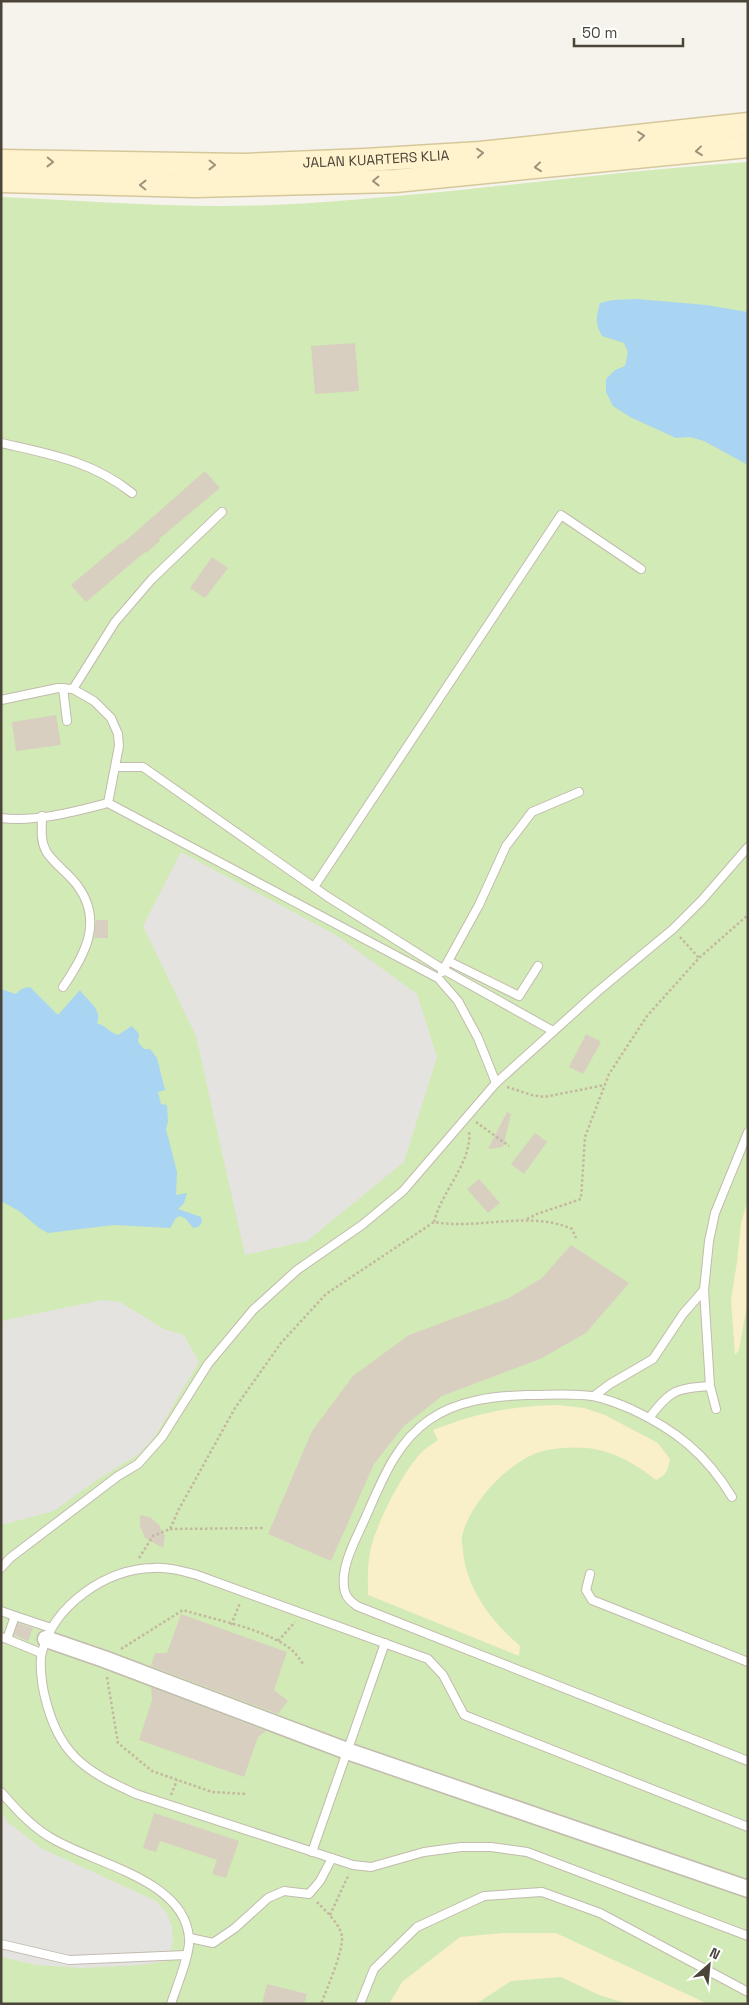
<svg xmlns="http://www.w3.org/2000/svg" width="749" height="2005" font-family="'Space Grotesk',sans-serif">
	<rect width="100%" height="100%" fill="#f6f3ec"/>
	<path fill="#d2eab5" d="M 748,162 L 748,2004 L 1,2004 L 1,197 C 92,201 182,209 273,205 C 432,197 589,173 748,162 Z"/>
	<g fill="#f9efc9">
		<path d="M 748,1200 L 748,1300 L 739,1350 L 735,1355 L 731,1300 L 737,1262 L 741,1223 Z"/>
		<path d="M 557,1405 L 584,1408 L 605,1415 L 658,1443 L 670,1459 C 668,1469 667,1475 656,1480 C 641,1468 622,1456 603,1451 C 587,1446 563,1447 547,1450 C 512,1457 470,1502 462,1536 C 461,1540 463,1546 463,1551 C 467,1590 491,1621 520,1646 L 519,1656 L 368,1595 C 368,1581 367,1567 370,1553 C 374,1527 404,1469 423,1451 C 427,1447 433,1444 438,1440 L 433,1430 C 476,1413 510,1406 557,1405 Z"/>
		<path d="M 502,1933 L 556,1933 L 708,2004 L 628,2004 L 599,1995 L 561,1977 L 511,1981 L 476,2004 L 389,2004 L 402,1982 L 460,1937 Z"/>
	</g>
	<g fill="#e5e3e0">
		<path d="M 181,852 L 336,935 L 417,994 L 437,1057 L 404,1162 L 307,1241 L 245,1255 L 196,1036 L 143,926 Z"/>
		<path d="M 102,1300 L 120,1302 L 164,1329 L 184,1335 L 199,1362 L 155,1436 L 139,1454 L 98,1479 L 54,1511 L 1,1525 L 1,1321 Z"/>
		<path d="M 1,1812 L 8,1822 L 41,1848 L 156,1901 L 167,1913 L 172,1927 L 173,1943 L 167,1961 L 142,1965 L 82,1968 L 36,1965 L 1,1957 Z"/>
	</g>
	<g fill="#a9d4f2">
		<path d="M 637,299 L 706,305 L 748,312 L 748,465 L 704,441 L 690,437 L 676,438 L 630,417 L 613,406 L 606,392 L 606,379 L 615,370 L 625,366 L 628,352 L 624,343 L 602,336 C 595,322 596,318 600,303 L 613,300 Z"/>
		<path d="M 30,987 L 58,1015 L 80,990 C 87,1001 103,1009 97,1023 C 106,1026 109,1032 118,1035 L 132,1026 L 139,1034 L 138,1042 L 144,1049 L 150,1049 L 157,1058 L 165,1090 L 158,1092 L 161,1104 L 167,1105 L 168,1122 L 166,1129 L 177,1172 L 176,1195 L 187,1193 L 184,1203 L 178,1209 L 201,1217 L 202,1222 L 198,1227 L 193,1228 L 186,1219 L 180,1216 L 176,1218 L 170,1228 L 114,1225 L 48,1233 L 39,1228 L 19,1211 L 1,1201 L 1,989 L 16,994 L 21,989 Z"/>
	</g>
	<g fill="#d8cfc1">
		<path d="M 355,343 L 359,391 L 315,394 L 311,346 Z"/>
		<path d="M 205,471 L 220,488 L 159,539 L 160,541 L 146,553 L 145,552 L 86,602 L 71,585 L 121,543 L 122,544 Z"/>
		<path d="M 212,557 L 228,568 L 205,598 L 190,588 Z"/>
		<path d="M 56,715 L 61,745 L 16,751 L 12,722 Z"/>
		<path d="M 96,920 L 108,920 L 108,938 L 94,938 Z"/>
		<path d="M 586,1034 L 601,1042 L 583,1074 L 569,1067 Z"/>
		<path d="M 507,1112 L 511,1114 L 503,1147 L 488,1149 Z"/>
		<path d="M 535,1133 L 547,1142 L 524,1174 L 511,1164 Z"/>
		<path d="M 479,1179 L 500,1203 L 488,1213 L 467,1189 Z"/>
		<path d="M 571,1245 L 629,1283 L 586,1333 L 540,1359 L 442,1396 L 404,1426 L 374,1464 L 331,1561 L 268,1534 L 312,1431 L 353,1376 L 409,1335 L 509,1298 L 542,1278 Z"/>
		<path d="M 140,1515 L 150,1517 L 159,1525 L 165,1536 L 163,1548 L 145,1538 L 140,1526 Z"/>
		<path d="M 181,1614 L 287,1652 L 274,1690 L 288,1701 L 278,1714 L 151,1666 L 155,1653 L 167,1653 Z"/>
		<path d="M 18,1623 L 33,1628 L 28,1641 L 14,1635 Z"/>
		<path d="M 151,1687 L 266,1731 L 258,1737 L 244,1777 L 139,1740 L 152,1700 Z"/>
		<path d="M 154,1813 L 239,1841 L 226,1878 L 212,1874 L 217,1860 L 160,1841 L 156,1852 L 143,1848 Z"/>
		<path d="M 267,1984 L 307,1994 L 304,2004 L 262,2004 Z"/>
	</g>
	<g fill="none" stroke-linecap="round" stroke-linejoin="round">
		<defs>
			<g id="lane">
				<path d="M 1,443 C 49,454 92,461 132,493"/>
				<path d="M 63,688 L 67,721"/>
				<path d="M 73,689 L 115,622 L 152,579 L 222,512"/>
				<path d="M 1,700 L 58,688 L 73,689 L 94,701 L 111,718 L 118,734 L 119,746 L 108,803 L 438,978 L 458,1001 L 478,1038 L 496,1083"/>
				<path d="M 116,767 L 143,767 L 328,897 L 444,970 L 553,1031"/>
				<path d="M 42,816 C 42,828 40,840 46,851 C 52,862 69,874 77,885 C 104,921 85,955 63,987"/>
				<path d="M 1,818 C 37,822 73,812 108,803"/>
				<path d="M 314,887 L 561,515 L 641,569"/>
				<path d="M 450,962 L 519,996 L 538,966"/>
				<path d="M 442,972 L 479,905 L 506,846 L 532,812 L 579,792"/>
				<path d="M 594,1396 L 610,1384 L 653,1359 L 683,1314 L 704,1290"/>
				<path d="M 716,1409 L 710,1386 L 704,1290 L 709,1241 L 715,1213 L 748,1132"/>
				<path d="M 650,1417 C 670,1390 677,1388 710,1386"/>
				<path d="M 732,1497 C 706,1454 676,1430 631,1409 C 619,1404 605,1398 592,1396 C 570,1393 549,1395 527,1395 C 495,1396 457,1400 429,1420 C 394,1444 380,1486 363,1523 C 354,1543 339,1570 345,1592 C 347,1599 352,1602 357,1606 L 748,1761"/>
				<path d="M 1,1568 L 10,1558 L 118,1476 L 138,1464 L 162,1437 L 208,1364 L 253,1310 L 297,1270 L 362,1225 L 403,1191 L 496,1083 L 597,992 L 673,929 L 702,900 L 748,847"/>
				<path d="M 590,1574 L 586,1590 L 592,1600 L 748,1662"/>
				<path d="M 1,1611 L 15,1616 L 7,1639 L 1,1637"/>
				<path d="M 15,1616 L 51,1628"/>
				<path d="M 7,1639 L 41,1653"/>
				<path d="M 1,1792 C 15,1808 30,1825 48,1836 C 89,1863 185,1878 189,1938 C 191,1953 176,1988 171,2004"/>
				<path d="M 748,1827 L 464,1715 L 443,1675 L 428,1659 L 197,1575 C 182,1571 168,1567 153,1568 C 106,1569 54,1605 42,1652 C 39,1662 42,1686 45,1697 C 50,1718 59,1741 75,1757 C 92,1774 114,1784 136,1794 L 353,1865 L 371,1867 L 424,1852 L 461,1847 L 491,1847 L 527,1852 L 748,1936"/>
				<path d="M 312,1852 L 385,1643"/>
				<path d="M 190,1938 L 213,1943 L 235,1928 L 268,1898 L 284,1891 L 309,1894 L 320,1881 L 332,1858"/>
				<path d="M 1,1944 L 69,1960 L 186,1955"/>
				<path d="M 360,2004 L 374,1969 L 417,1927 L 484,1896 L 542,1892 L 600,1913 L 748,1992"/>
			</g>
			<path id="street" d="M 46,1639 L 104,1659 L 347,1751 L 748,1889"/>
			<g id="secondary">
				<path id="s1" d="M 1,161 L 244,165 L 365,160 L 480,153 L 748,124"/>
				<path d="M 1,181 L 195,186 L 395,181 L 748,146"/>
			</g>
		</defs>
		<use href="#lane" stroke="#c2bbae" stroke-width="10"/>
		<use href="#street" stroke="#c2bbae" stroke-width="19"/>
		<use href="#secondary" stroke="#d6c79b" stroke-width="25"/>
		<g stroke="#c4b79f" stroke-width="2.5" stroke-dasharray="2.5 2.5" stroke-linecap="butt">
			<path d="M 680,937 L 699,958"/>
			<path d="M 507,1087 L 532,1095 L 544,1097 L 605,1085"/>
			<path d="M 476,1122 L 509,1146"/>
			<path d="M 527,1219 L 537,1214 L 581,1199 L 585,1137 L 609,1074 L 647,1016 L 699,958 L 748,915"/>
			<path d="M 434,1222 C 441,1192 473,1161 469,1131"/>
			<path d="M 170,1529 L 265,1528"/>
			<path d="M 139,1558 L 153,1536 L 170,1529 L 179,1509 L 235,1408 L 281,1343 L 326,1294 L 434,1222 C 479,1230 529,1210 572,1229 L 576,1238"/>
			<path d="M 231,1625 L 240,1603"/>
			<path d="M 278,1641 L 295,1622"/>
			<path d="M 121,1649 L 183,1610 C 215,1620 257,1627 285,1645 C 293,1650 298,1656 303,1664"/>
			<path d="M 107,1677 L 118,1743 L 152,1771 L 212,1792 L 246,1794"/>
			<path d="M 171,1795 L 177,1780"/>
			<path d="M 317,1902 C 325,1910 341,1925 342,1937 C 343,1952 327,1988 321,2004"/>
			<path d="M 330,1915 L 349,1874"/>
		</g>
		<use href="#lane" stroke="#fff" stroke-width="8"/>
		<use href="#street" stroke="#fff" stroke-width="16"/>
		<use href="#secondary" stroke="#fff3cd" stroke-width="22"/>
	</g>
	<defs><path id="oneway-chevron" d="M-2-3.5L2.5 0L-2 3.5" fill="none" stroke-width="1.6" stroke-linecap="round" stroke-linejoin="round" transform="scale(1.25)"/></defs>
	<g stroke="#9c937c">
		<use href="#oneway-chevron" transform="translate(641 136) rotate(-6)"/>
		<use href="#oneway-chevron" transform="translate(699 151) rotate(174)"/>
		<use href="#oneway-chevron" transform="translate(480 153) rotate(-5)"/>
		<use href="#oneway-chevron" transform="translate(50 162) rotate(1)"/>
		<use href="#oneway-chevron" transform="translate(212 165) rotate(1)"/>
		<use href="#oneway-chevron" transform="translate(538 167) rotate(174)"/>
		<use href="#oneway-chevron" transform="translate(376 181) rotate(179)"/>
		<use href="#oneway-chevron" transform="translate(143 185) rotate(-179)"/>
	</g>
	<g text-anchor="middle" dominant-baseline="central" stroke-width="4.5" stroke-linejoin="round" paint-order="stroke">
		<g font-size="14" fill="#4b4439" stroke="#fff">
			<text stroke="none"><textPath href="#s1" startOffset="375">JALAN KUARTERS KLIA</textPath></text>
		</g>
	</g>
	<rect width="749" height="2005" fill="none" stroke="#4b4439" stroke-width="5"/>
	<g transform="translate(709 1965) rotate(27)" stroke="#ffffff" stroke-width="4" paint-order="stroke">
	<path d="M0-4L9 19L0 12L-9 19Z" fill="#4b4439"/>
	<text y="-8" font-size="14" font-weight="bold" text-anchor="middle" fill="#4b4439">N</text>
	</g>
	<path d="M574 38v8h109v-8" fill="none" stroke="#4b4439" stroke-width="2.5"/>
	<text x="582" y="38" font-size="15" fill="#4b4439" stroke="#ffffff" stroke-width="4" paint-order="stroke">50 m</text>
</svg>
